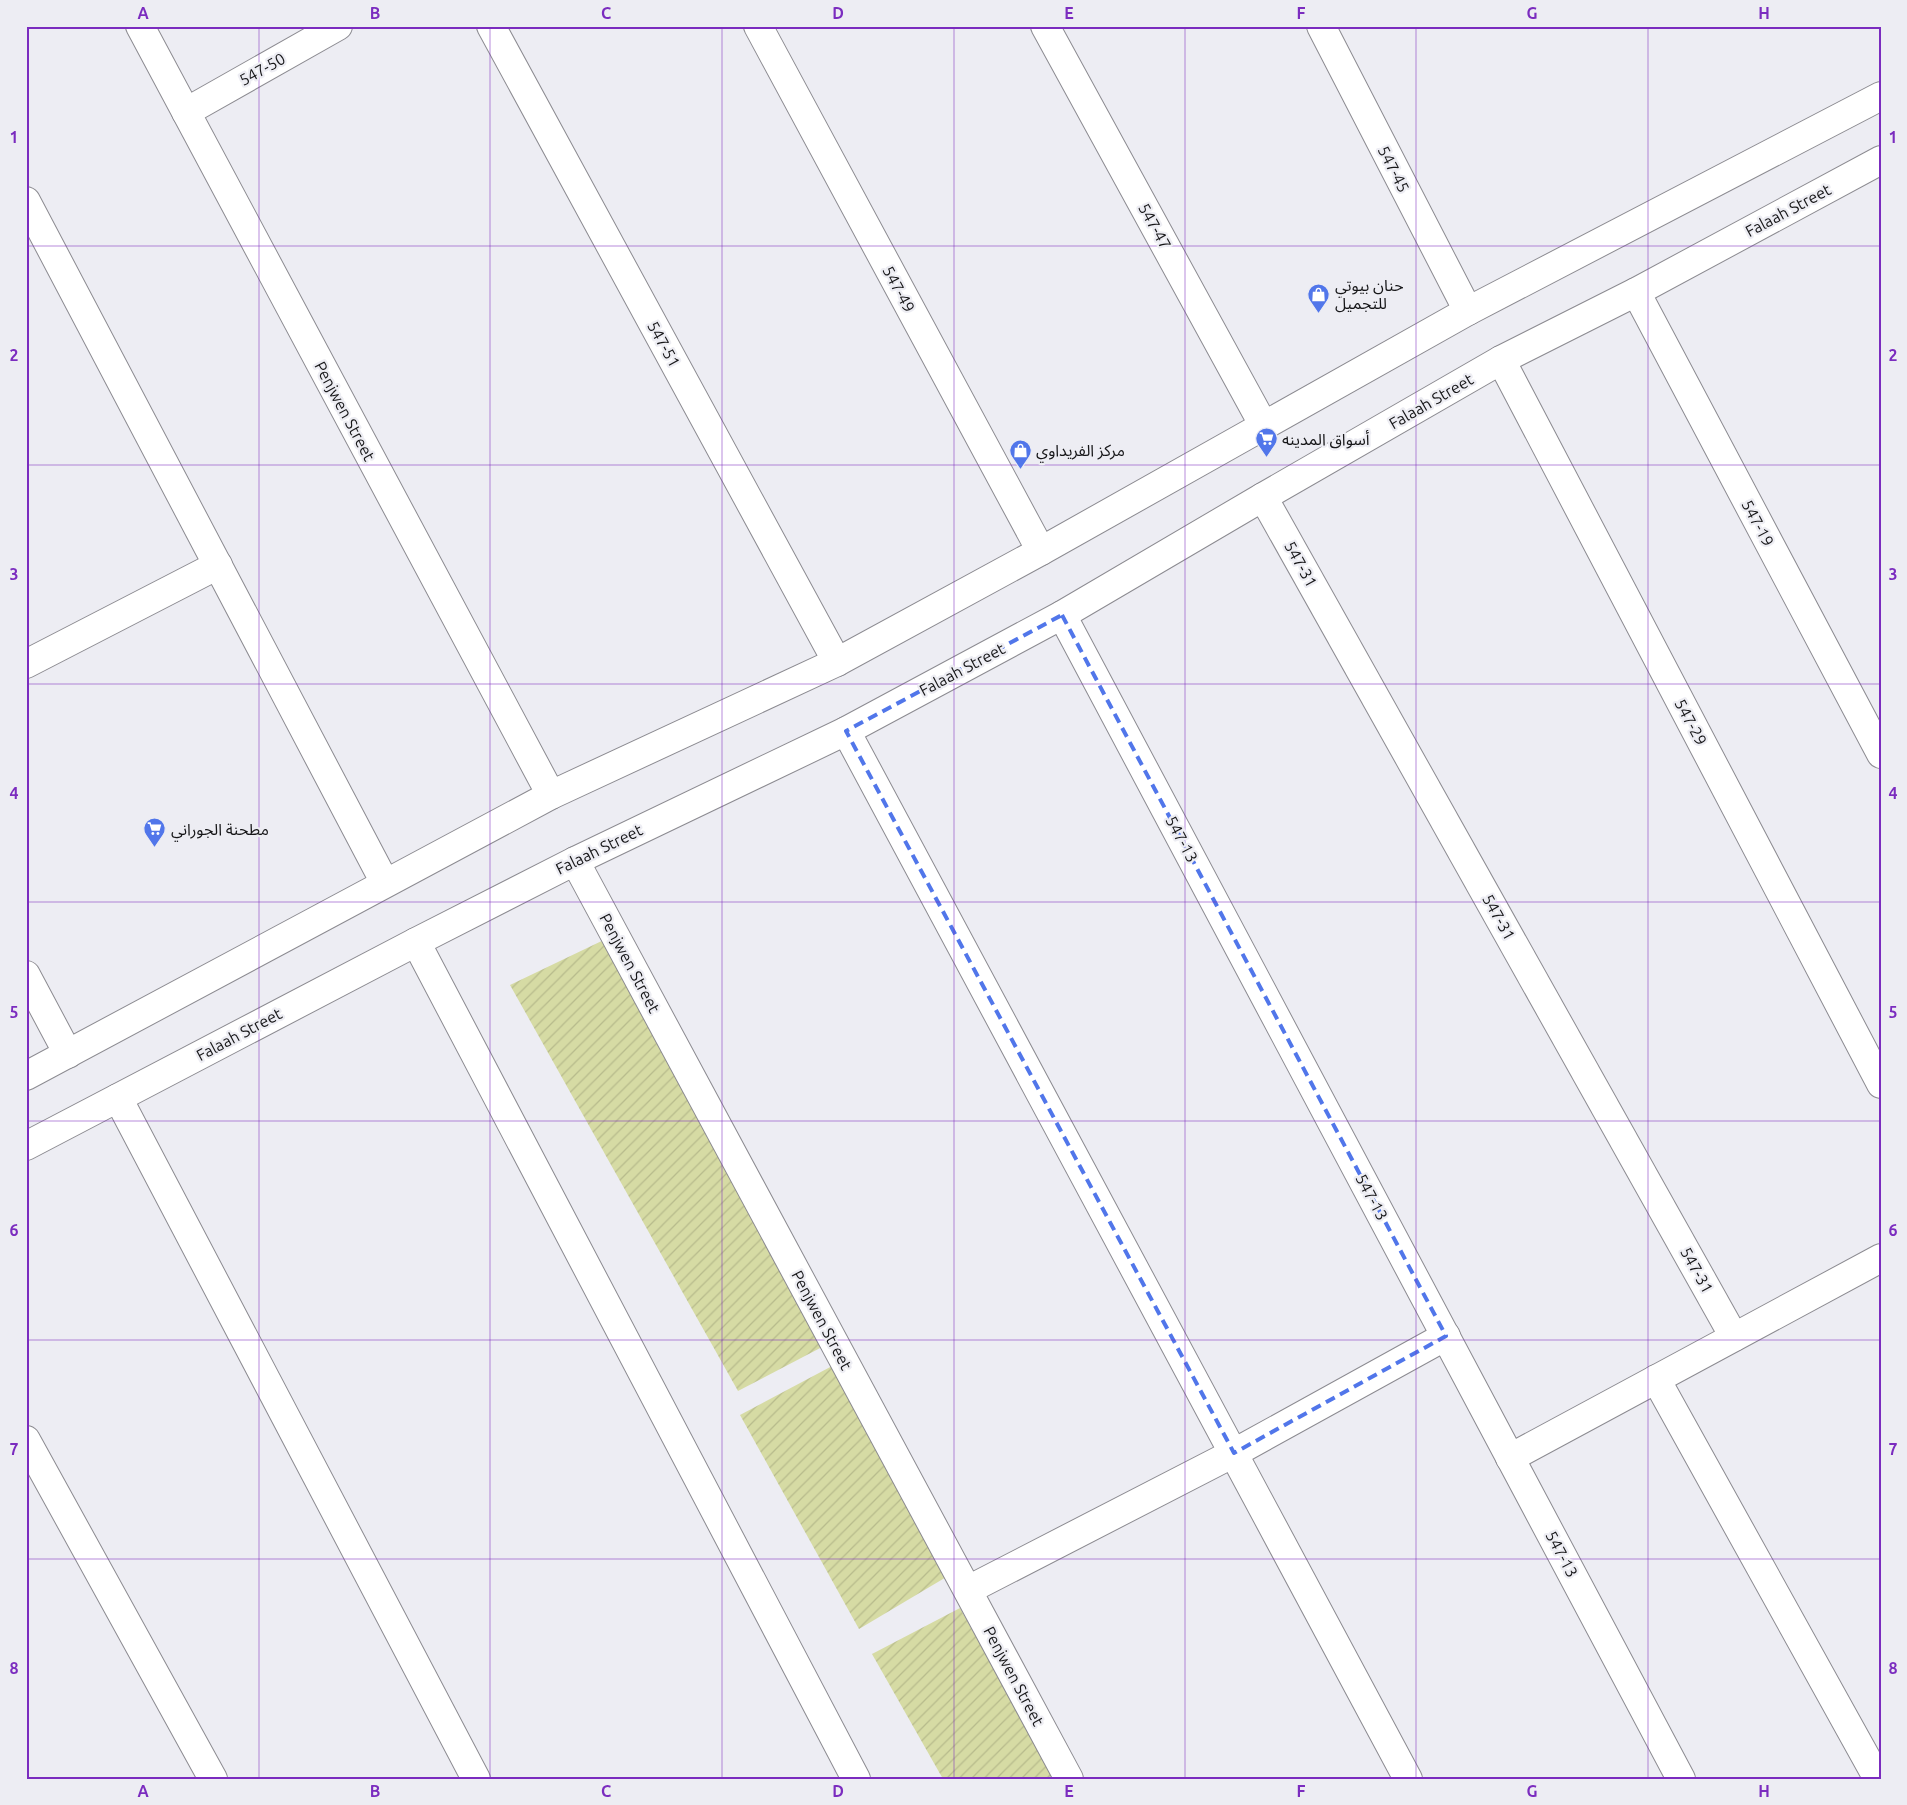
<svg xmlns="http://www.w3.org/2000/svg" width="1907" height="1805" font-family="Ubuntu,'Noto Sans Arabic',sans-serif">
	<defs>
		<pattern id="garden-furrows" width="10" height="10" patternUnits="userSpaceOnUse" patternTransform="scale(1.25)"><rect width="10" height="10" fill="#d6dba4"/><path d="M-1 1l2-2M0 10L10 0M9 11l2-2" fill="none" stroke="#b7bb8c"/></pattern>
	</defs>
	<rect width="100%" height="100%" fill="#ededf3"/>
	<g fill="url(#garden-furrows)">
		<path d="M 610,937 L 824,1346 L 738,1391 L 510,985 Z"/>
		<path d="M 834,1365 L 948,1576 L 859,1629 L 740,1415 Z"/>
		<path d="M 960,1608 L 1055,1779 L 943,1779 L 872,1654 Z"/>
	</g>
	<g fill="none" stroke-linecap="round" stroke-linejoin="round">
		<defs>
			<g id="minor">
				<path d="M 491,26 L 837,662"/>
				<path d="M 758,26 L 1041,551"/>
				<path d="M 1045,26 L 1264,426"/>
				<path d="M 1321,26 L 1468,311"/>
				<path d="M 186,112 L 338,26"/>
				<path d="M 1636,292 L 1881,754"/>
				<path d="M 1501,360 L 1881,1084"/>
				<path d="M 1263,497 L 1734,1337"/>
				<path d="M 1062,615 L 1681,1779"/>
				<path d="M 26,664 L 218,565"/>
				<path d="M 846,731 L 1408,1779"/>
				<path d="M 26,975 L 68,1054"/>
				<path d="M 118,1098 L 476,1779"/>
				<path d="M 1656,1379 L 1878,1779"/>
				<path d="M 26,1440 L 213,1779"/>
				<path d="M 1510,1458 L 1881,1258"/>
				<path d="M 968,1590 L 1234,1453 L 1446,1336"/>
			</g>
			<g id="tertiary">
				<path d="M 140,26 L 551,795"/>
				<path d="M 26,201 L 385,883"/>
				<path d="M 575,861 L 1069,1779"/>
				<path d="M 416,942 L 856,1779"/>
			</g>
			<g id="secondary">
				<path d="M 26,1076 L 551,795 L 837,662 L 1041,551 L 1468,311 L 1881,96"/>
				<path d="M 26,1146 L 416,942 L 575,861 L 846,731 L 1062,615 L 1263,497 L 1501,360 L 1636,292 L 1881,160"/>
			</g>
		</defs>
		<use href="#minor" stroke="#8c8b91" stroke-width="30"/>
		<use href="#tertiary" stroke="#8c8b91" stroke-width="30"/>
		<use href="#secondary" stroke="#8c8b91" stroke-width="30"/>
		<use href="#minor" stroke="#fff" stroke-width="28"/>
		<use href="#tertiary" stroke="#fff" stroke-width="28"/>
		<use href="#secondary" stroke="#fff" stroke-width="28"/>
	</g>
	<path fill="none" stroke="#5176ea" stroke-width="4" stroke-dasharray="10 6" stroke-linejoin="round" d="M 1062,615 L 1446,1336 L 1234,1453 L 846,731 Z"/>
	<path fill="none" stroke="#7b2cbf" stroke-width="1" stroke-opacity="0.55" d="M 259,26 L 259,1779M 490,26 L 490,1779M 722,26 L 722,1779M 954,26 L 954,1779M 1185,26 L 1185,1779M 1416,26 L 1416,1779M 1648,26 L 1648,1779M 26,246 L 1881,246M 26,465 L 1881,465M 26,684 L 1881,684M 26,902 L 1881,902M 26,1121 L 1881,1121M 26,1340 L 1881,1340M 26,1559 L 1881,1559"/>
	<defs>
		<symbol id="shop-pin" viewBox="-11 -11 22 30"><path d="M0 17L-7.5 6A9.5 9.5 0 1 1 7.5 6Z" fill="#5176ea" stroke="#ededf3"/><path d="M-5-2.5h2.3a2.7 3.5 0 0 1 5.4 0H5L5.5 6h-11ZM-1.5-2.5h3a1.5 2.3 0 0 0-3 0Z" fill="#fff"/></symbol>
		<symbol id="supermarket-pin" viewBox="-11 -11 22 30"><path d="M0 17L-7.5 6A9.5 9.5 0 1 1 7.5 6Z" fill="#5176ea" stroke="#ededf3"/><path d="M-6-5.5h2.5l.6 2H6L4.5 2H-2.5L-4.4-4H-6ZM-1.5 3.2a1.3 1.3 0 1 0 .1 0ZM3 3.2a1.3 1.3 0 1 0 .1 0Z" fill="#fff"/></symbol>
	</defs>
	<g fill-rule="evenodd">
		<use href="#shop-pin" x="1306" y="282" width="25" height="34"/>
		<use href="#supermarket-pin" x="1254" y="426" width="25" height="34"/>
		<use href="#shop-pin" x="1008" y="438" width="25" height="34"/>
		<use href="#supermarket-pin" x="142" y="816" width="25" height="34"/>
	</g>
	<g text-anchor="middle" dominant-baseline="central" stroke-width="4.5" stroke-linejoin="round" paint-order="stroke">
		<g font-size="16" fill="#161618" stroke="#ededf3">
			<text transform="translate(262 69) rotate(-29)">547-50</text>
			<text transform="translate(1394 169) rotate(63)">547-45</text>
			<text transform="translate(1788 210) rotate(-28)">Falaah Street</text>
			<text transform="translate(1155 226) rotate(61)">547-47</text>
			<text transform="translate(899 289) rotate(62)">547-49</text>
			<text transform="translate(664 344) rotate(61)">547-51</text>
			<text transform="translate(1431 401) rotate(-30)">Falaah Street</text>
			<text transform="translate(345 411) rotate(62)">Penjwen Street</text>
			<text transform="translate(1758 523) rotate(62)">547-19</text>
			<text transform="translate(1301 564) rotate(61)">547-31</text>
			<text transform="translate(962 669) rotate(-28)">Falaah Street</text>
			<text transform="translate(1691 722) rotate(62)">547-29</text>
			<text transform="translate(1182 839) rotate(62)">547-13</text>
			<text transform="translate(599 849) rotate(-26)">Falaah Street</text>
			<text transform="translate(1499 917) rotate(61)">547-31</text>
			<text transform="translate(630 963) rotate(62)">Penjwen Street</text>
			<text transform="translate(239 1034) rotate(-28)">Falaah Street</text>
			<text transform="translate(1372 1197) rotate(62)">547-13</text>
			<text transform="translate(1697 1270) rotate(61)">547-31</text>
			<text transform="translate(822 1320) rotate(62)">Penjwen Street</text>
			<text transform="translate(1562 1554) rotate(62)">547-13</text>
			<text transform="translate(1014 1676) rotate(62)">Penjwen Street</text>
		</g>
		<g font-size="16" fill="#161618" stroke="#ededf3" text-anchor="start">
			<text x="1335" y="285">حنان بيوتي<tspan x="1335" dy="18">للتجميل</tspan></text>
			<text x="1282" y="439">أسواق المدينه</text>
			<text x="1036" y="450">مركز الفريداوي</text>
			<text x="171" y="829">مطحنة الجوراني</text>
		</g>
	</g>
	<rect width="1907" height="1805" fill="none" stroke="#ededf3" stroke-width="55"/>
	<rect x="28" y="28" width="1852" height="1750" fill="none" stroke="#7b2cbf" stroke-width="2"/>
	<g font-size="16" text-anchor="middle" font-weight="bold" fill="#7b2cbf">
		<text x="143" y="19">A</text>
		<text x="375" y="19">B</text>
		<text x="606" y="19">C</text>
		<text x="838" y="19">D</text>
		<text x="1069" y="19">E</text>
		<text x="1301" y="19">F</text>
		<text x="1532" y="19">G</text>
		<text x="1764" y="19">H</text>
		<text x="14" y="143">1</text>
		<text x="1893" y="143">1</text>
		<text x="14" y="361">2</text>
		<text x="1893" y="361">2</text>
		<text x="14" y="580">3</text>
		<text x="1893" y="580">3</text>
		<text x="14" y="799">4</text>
		<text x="1893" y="799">4</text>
		<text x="14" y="1018">5</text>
		<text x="1893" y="1018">5</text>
		<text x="14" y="1236">6</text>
		<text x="1893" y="1236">6</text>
		<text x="14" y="1455">7</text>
		<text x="1893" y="1455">7</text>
		<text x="14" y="1674">8</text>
		<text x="1893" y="1674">8</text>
		<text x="143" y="1797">A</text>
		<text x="375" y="1797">B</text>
		<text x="606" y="1797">C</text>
		<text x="838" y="1797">D</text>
		<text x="1069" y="1797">E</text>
		<text x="1301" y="1797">F</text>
		<text x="1532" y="1797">G</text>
		<text x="1764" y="1797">H</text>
	</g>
</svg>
